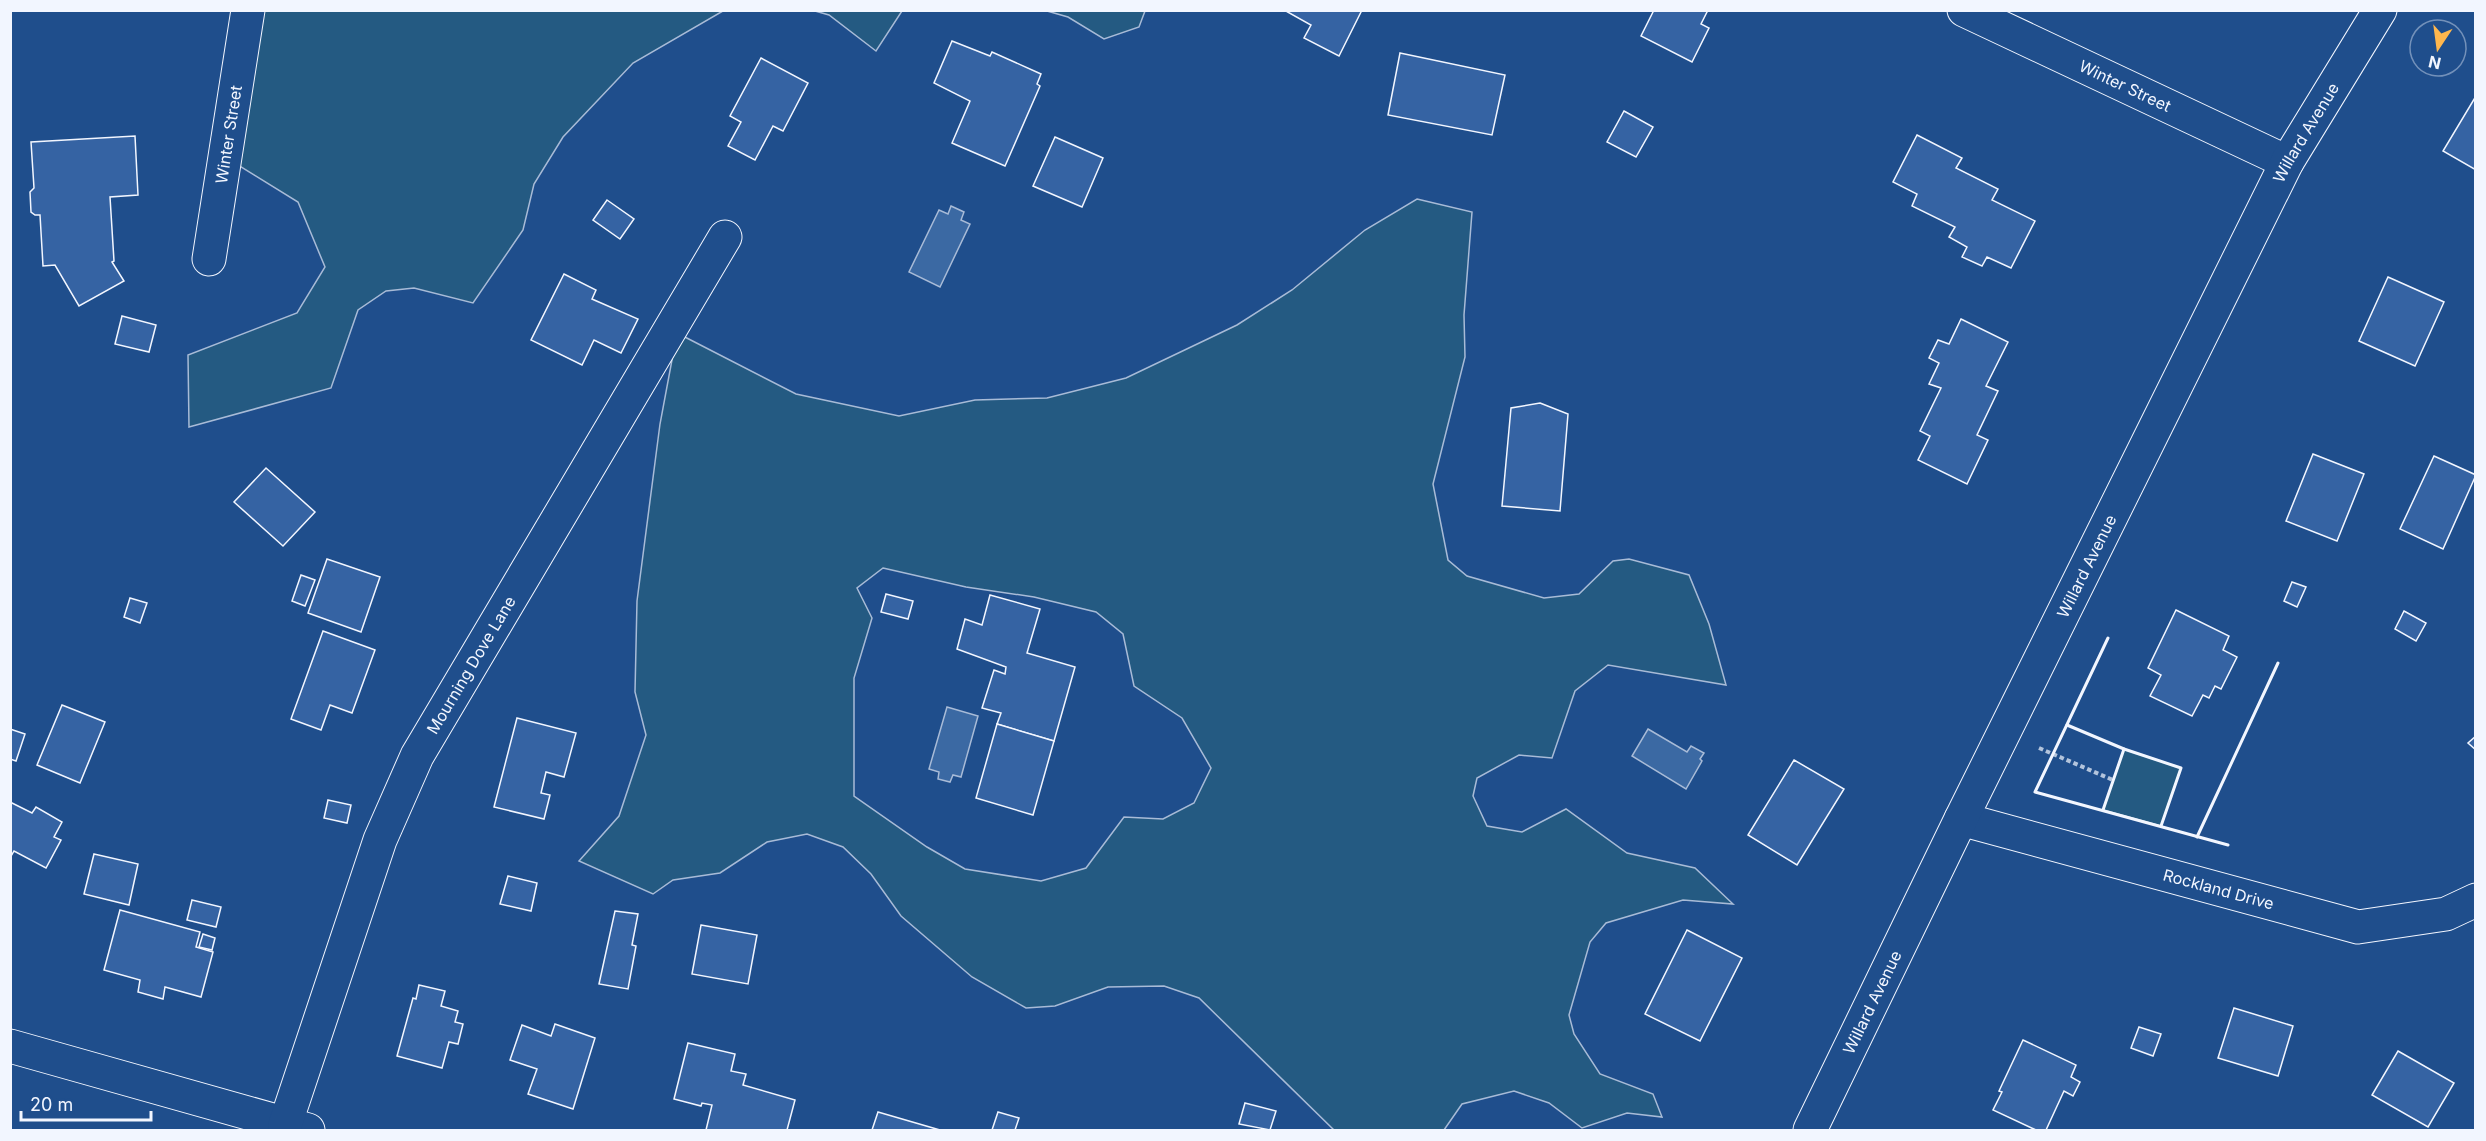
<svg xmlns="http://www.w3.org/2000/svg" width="2486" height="1141" font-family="Inter,sans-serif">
	<rect width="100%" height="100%" fill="#1f4e8c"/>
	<g fill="#245a82" stroke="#a8bbd7" stroke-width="1.5" fill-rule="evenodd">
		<path d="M 244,11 L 723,11 L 633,63 L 563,137 L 534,184 L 523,230 L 473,303 L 414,288 L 386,291 L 358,310 L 331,388 L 189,427 L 188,355 L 297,313 L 325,267 L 298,202 L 220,154 Z"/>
		<path d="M 815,11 L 902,11 L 876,51 L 829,15 Z"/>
		<path d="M 1047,11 L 1145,11 L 1139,27 L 1104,39 L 1068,17 Z"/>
		<path d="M 1417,199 L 1472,212 L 1464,315 L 1465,357 L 1433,484 L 1448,560 L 1467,576 L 1544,598 L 1579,594 L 1613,561 L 1629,559 L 1689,575 L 1709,624 L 1726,685 L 1608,665 L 1575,691 L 1552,758 L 1519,755 L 1477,778 L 1473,796 L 1487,826 L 1522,832 L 1566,809 L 1627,853 L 1695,868 L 1733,904 L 1683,900 L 1606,923 L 1590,942 L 1569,1015 L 1574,1034 L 1600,1074 L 1653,1094 L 1662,1117 L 1627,1113 L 1582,1128 L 1549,1103 L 1514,1091 L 1462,1104 L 1444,1130 L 1334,1130 L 1199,998 L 1164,986 L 1108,987 L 1055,1006 L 1026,1008 L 972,977 L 901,916 L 871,874 L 843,847 L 807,834 L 767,842 L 720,873 L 673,880 L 653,894 L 579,861 L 619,816 L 646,735 L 635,692 L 637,601 L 660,424 L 677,333 L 796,394 L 899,416 L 975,400 L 1047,398 L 1126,378 L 1237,325 L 1292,290 L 1365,230 ZM 883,568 L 966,587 L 1034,597 L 1096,612 L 1123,634 L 1134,686 L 1182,718 L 1211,768 L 1194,803 L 1163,819 L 1124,817 L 1086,868 L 1041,881 L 965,869 L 927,847 L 854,796 L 854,678 L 872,618 L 857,588 Z"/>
		<path d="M 2124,749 L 2181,768 L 2161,826 L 2103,810 Z"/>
	</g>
	<g fill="#3b69a3" stroke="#a8bbd7" stroke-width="1.5">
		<path d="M 951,206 L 964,212 L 961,220 L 970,224 L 940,287 L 909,272 L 939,210 L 948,214 Z"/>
		<path d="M 947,707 L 978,716 L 961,777 L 953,775 L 950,782 L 938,779 L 939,772 L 929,769 Z"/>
		<path d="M 1648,729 L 1687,752 L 1691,746 L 1704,753 L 1700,759 L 1702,761 L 1686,789 L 1632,756 Z"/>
	</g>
	<g fill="#3563a3" stroke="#f2f6ff" stroke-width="1.5">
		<path d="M 1284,10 L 1362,10 L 1339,56 L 1304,38 L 1311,25 Z"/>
		<path d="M 1654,10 L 1708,10 L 1701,24 L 1709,28 L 1692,62 L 1641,36 Z"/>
		<path d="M 952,41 L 990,56 L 992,52 L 1041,74 L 1037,84 L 1040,86 L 1005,166 L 952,143 L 970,101 L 934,83 Z"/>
		<path d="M 1400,53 L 1505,75 L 1492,135 L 1388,115 Z"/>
		<path d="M 761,58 L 808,83 L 783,131 L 773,126 L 755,160 L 728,146 L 741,122 L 730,116 Z"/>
		<path d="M 2476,96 L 2476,170 L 2443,151 Z"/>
		<path d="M 1624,111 L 1653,127 L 1636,157 L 1607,142 Z"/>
		<path d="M 1917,135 L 1962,158 L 1956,168 L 1998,189 L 1992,200 L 2035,221 L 2011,268 L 1987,257 L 1982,266 L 1962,257 L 1967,247 L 1949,237 L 1955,227 L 1912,206 L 1917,194 L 1893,182 Z"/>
		<path d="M 135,136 L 138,195 L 110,197 L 114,261 L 112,262 L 124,281 L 79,306 L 55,265 L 43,266 L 40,215 L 35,215 L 31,212 L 30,192 L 34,188 L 31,142 Z"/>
		<path d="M 1055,137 L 1103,158 L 1082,207 L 1033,186 Z"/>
		<path d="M 607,200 L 634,219 L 620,239 L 593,220 Z"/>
		<path d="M 564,274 L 596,290 L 592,299 L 638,319 L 621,353 L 594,340 L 582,365 L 531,340 Z"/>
		<path d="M 2388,277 L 2444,302 L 2415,366 L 2359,341 Z"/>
		<path d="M 122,316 L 156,325 L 149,352 L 115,344 Z"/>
		<path d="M 1961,319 L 2008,342 L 1986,386 L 1998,391 L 1977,435 L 1988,440 L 1967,484 L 1918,460 L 1930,436 L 1920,431 L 1941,388 L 1929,384 L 1939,363 L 1929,358 L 1938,340 L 1949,344 Z"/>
		<path d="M 1540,403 L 1568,414 L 1560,511 L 1502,506 L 1511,408 Z"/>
		<path d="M 2313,454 L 2364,474 L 2337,541 L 2286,521 Z"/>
		<path d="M 2434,456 L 2476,475 L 2443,549 L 2400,529 Z"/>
		<path d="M 266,468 L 315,512 L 283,546 L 234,502 Z"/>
		<path d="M 327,559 L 380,577 L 361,632 L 308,613 Z"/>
		<path d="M 301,575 L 315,580 L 305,606 L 292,601 Z"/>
		<path d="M 2292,582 L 2306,587 L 2297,607 L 2284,601 Z"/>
		<path d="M 886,594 L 913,601 L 908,619 L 881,612 Z"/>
		<path d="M 990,595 L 1040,609 L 1027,653 L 1075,667 L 1054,741 L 997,724 L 1001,713 L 982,708 L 994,670 L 1005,674 L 1006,667 L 957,649 L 965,619 L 982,625 Z"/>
		<path d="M 130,598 L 147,603 L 140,623 L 124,617 Z"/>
		<path d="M 2176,610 L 2229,636 L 2223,650 L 2237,657 L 2221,689 L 2215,686 L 2209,698 L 2203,695 L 2192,716 L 2150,696 L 2161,675 L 2148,668 Z"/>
		<path d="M 2404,611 L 2426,623 L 2416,641 L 2395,629 Z"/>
		<path d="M 323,631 L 375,650 L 352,713 L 330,705 L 321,730 L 291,719 Z"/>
		<path d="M 62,705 L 105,722 L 80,783 L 37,765 Z"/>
		<path d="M 517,718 L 576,733 L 564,777 L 546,772 L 541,793 L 550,795 L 544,819 L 494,807 Z"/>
		<path d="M 997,724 L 1054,741 L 1033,815 L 976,798 Z"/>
		<path d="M 10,729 L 25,734 L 16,761 L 10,759 Z"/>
		<path d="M 2476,736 L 2476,750 L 2468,743 Z"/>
		<path d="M 1794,760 L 1844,789 L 1797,865 L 1748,835 Z"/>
		<path d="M 328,800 L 351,805 L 347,823 L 324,818 Z"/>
		<path d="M 10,802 L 32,813 L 36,807 L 62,822 L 54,837 L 61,840 L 46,868 L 14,851 L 10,858 Z"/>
		<path d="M 94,854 L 138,864 L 129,905 L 84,894 Z"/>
		<path d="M 508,876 L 537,883 L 531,911 L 500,904 Z"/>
		<path d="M 192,900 L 221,907 L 216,927 L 187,920 Z"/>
		<path d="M 120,910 L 200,932 L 196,947 L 213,952 L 201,997 L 165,987 L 163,999 L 138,992 L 140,980 L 104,970 Z"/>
		<path d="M 615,911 L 638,914 L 632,945 L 636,946 L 628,989 L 599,984 Z"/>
		<path d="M 701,925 L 757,935 L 748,984 L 692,974 Z"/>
		<path d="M 1687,930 L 1742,958 L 1700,1041 L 1645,1014 Z"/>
		<path d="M 203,934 L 215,938 L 212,950 L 199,947 Z"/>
		<path d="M 419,985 L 445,991 L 441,1006 L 458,1011 L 455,1022 L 463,1024 L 458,1044 L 449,1042 L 442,1068 L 397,1056 L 413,998 L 416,999 Z"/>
		<path d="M 2234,1008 L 2293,1026 L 2278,1076 L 2218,1058 Z"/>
		<path d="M 555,1024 L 595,1038 L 573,1109 L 528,1094 L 537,1069 L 510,1060 L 522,1025 L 551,1036 Z"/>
		<path d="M 2139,1027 L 2161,1034 L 2153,1056 L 2131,1048 Z"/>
		<path d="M 2023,1040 L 2076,1065 L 2071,1077 L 2080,1082 L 2073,1096 L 2064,1091 L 2046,1130 L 2036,1130 L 1993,1110 L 2002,1092 L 1999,1091 Z"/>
		<path d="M 688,1043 L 735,1054 L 731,1071 L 746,1074 L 743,1085 L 795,1100 L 787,1130 L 706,1130 L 712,1105 L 702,1103 L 701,1106 L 674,1099 Z"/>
		<path d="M 2398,1051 L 2454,1083 L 2428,1127 L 2372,1095 Z"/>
		<path d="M 1245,1103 L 1276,1111 L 1270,1130 L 1239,1124 Z"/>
		<path d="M 878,1112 L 940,1130 L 872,1130 Z"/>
		<path d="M 998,1112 L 1019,1118 L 1015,1130 L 992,1130 Z"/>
	</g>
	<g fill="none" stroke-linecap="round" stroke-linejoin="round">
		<defs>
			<g id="street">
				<path id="s1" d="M 1964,10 L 2287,162"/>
				<path id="s2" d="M 209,259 L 248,10"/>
				<path id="s3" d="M 1961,819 L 2358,927 L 2446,914 L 2476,900"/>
				<path d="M 10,1046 L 308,1130"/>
				<path id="s4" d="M 285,1125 L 380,840 L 417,756 L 725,237"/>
				<path id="s5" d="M 1810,1130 L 1961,819 L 2287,162 L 2380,10"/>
			</g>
		</defs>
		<use href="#street" stroke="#f2f6ff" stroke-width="35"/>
		<path stroke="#b3c4dc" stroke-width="4" stroke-dasharray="4.5 3" stroke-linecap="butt" d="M 2039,748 L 2113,780"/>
		<use href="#street" stroke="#1f4e8c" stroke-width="33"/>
		<g stroke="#f2f6ff" stroke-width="3">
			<path d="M 2108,638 L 2035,792 L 2228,845"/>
			<path d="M 2067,725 L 2124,749 L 2181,768 L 2161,826"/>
			<path d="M 2103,810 L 2124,749"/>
			<path d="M 2197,837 L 2278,663"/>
		</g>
	</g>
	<g text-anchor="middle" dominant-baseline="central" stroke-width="4.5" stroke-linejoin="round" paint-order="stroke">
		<g font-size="16" fill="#f2f6ff" stroke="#1f4e8c">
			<text stroke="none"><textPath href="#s1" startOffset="178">Winter Street</textPath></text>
			<text stroke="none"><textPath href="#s5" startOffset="1114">Willard Avenue</textPath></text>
			<text stroke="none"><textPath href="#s2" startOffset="126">Winter Street</textPath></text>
			<text stroke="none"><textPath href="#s5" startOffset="628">Willard Avenue</textPath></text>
			<text stroke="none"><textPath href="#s4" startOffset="498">Mourning Dove Lane</textPath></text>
			<text stroke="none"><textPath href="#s3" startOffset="267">Rockland Drive</textPath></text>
			<text stroke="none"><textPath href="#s5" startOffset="142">Willard Avenue</textPath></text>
		</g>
	</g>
	<rect width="2486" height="1141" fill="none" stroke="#f2f6ff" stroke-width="24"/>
	<g transform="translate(2438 48) rotate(193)"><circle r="28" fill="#1f4e8c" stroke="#7391ba" stroke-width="1.5"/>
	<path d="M0-4.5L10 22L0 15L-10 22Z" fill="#ffb74d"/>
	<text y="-9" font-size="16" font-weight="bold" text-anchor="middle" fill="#f2f6ff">N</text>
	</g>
	<path d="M21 1111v9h130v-9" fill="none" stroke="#f2f6ff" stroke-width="3"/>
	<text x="30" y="1111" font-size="18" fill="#f2f6ff" stroke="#1f4e8c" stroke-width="4.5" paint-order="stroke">20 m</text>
</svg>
